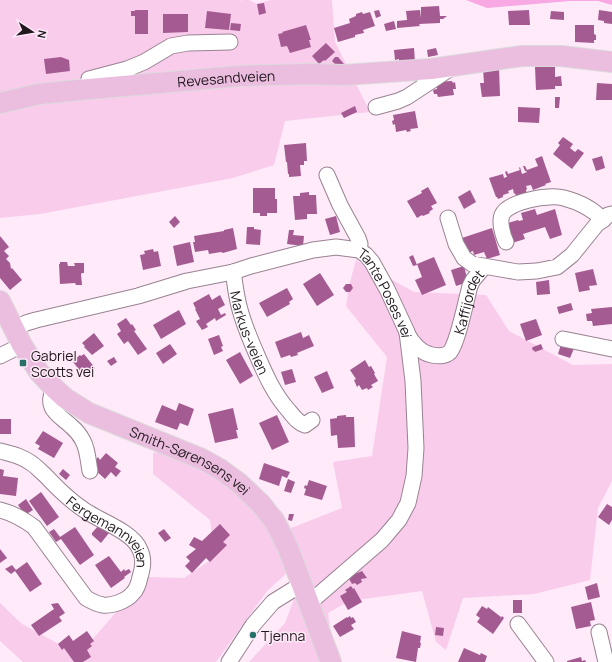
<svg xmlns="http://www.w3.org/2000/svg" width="612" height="662" font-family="Manrope,sans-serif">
	<rect width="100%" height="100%" fill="#feeaf8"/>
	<g fill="#f9ccec">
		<path d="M 0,0 L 240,0 L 241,1 L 242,0 L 249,0 L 257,4 L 270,0 L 332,0 L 335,42 L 370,112 L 285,121 L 274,165 L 233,178 L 40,214 L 0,218 Z"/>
		<path d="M 356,260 L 414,292 L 486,295 L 509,331 L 573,365 L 612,364 L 612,481 L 598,508 L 590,580 L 534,594 L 463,598 L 446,650 L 436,642 L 422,591 L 349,601 L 328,613 L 335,662 L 249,662 L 285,623 L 300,583 L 289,571 L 267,591 L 216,662 L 23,662 L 0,641 L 0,603 L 22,624 L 79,655 L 124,603 L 145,577 L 184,578 L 215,557 L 210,520 L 153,474 L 153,453 L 194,446 L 238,469 L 282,512 L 291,528 L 342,508 L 333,462 L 372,456 L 387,357 L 346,306 L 349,286 Z"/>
	</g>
	<path fill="#f8a8e3" d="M 466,0 L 612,0 L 612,5 L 598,1 L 570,1 L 487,8 Z"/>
	<g fill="#a45b92">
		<path d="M 264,3 L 266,13 L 259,15 L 257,4 Z"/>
		<path d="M 439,6 L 440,16 L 447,16 L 443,19 L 440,19 L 440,23 L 419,24 L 420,26 L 397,28 L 397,21 L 407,20 L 406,11 L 420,10 L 421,18 L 421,7 Z"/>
		<path d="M 135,10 L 148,10 L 148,34 L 135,34 L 135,16 L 131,16 L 131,11 L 135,11 Z"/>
		<path d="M 379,10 L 381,16 L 376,18 L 374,11 Z"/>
		<path d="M 529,10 L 530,25 L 509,25 L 508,11 Z"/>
		<path d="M 599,10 L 612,12 L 612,24 L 604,23 L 604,21 L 598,20 Z"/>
		<path d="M 207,11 L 231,14 L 229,30 L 205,28 Z"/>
		<path d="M 551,11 L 564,12 L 564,20 L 550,19 Z"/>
		<path d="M 362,12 L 363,14 L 370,12 L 375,26 L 363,30 L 364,33 L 355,35 L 355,37 L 338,42 L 334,28 L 350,23 L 349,19 L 356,16 L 356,14 Z"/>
		<path d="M 163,14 L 188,14 L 188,32 L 163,33 Z"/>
		<path d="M 394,21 L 396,29 L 386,31 L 384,24 Z"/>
		<path d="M 231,23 L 241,24 L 240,31 L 230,30 Z"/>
		<path d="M 306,25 L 311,40 L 309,40 L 311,47 L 290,53 L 287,46 L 281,47 L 278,34 L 283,33 L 282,32 Z"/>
		<path d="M 575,25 L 594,25 L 594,34 L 596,35 L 596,40 L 594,40 L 594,43 L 575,42 Z"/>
		<path d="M 326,43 L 335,52 L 325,61 L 324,60 L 319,64 L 312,56 Z"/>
		<path d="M 414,48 L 415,62 L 399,63 L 399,59 L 395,60 L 394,50 Z"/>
		<path d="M 436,48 L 438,55 L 428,57 L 427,50 Z"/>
		<path d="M 61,57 L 69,60 L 70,71 L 46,74 L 44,59 Z"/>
		<path d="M 335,57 L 338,57 L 344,64 L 336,65 L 332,61 Z"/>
		<path d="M 540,64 L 549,64 L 550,67 L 555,66 L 555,77 L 561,76 L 562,86 L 555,86 L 555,89 L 536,90 L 535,67 L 540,67 Z"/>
		<path d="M 499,68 L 500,96 L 482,97 L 480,83 L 484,83 L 483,69 Z"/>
		<path d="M 452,81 L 453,83 L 455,82 L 456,89 L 453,89 L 454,95 L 438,97 L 437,94 L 434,94 L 433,90 L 437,89 L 436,82 Z"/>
		<path d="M 597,83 L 612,84 L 612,100 L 596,100 Z"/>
		<path d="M 555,97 L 560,97 L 559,108 L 555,108 Z"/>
		<path d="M 355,106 L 357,112 L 344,118 L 341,113 Z"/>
		<path d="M 518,107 L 540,108 L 539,123 L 518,122 Z"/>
		<path d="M 415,111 L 418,128 L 410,129 L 411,131 L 407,132 L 406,130 L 396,132 L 395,124 L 393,125 L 392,121 L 394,120 L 393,115 Z"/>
		<path d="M 563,137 L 573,144 L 570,148 L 575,152 L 578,149 L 584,153 L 572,169 L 553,154 L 560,145 L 558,143 Z"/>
		<path d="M 306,143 L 307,161 L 304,161 L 304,165 L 300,165 L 301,176 L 289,177 L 289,174 L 288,174 L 287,162 L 286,162 L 284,145 Z"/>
		<path d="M 542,156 L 551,182 L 545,184 L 546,185 L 533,190 L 531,185 L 526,186 L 527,189 L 526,190 L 527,197 L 517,199 L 515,193 L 514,194 L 513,189 L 508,191 L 509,193 L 503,195 L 503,197 L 498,199 L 497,197 L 496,197 L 489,178 L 503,174 L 504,178 L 512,175 L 507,177 L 505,172 L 507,171 L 508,174 L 520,170 L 519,168 L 520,167 L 522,174 L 527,172 L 526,171 L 525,171 L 523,166 L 525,166 L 527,170 L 538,166 L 535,159 Z"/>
		<path d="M 602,156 L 605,168 L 596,171 L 592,159 Z"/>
		<path d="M 428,187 L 437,203 L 431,206 L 433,209 L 429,212 L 430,213 L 423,216 L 422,215 L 417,218 L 407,201 L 422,193 L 421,191 Z"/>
		<path d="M 253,188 L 275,188 L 275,199 L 277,199 L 277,213 L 267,213 L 267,216 L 260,216 L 260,213 L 253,213 Z"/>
		<path d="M 470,190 L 476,202 L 464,209 L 458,197 Z"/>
		<path d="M 309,192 L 309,195 L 316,195 L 317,214 L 307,214 L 307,219 L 295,220 L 293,196 L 300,196 L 300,193 Z"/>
		<path d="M 535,209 L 537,215 L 555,209 L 562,235 L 550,239 L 545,227 L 523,234 L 525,239 L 512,243 L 505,224 L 518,220 L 519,221 L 523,220 L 521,213 Z"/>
		<path d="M 175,216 L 180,222 L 174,228 L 169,222 Z"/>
		<path d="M 336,216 L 340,232 L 330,235 L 325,219 Z"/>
		<path d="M 247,227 L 254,227 L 254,229 L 261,230 L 260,245 L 246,244 Z"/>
		<path d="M 233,228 L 237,249 L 223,253 L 221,252 L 209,254 L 208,250 L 195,252 L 193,242 L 195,242 L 194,236 L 224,231 L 224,230 Z"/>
		<path d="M 492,228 L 500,255 L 487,259 L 484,252 L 474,255 L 473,251 L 468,253 L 462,238 Z"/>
		<path d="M 289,230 L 294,230 L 293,235 L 304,236 L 303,246 L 287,244 Z"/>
		<path d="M 0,236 L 9,247 L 4,251 L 9,256 L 6,259 L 10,263 L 11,269 L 12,268 L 22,280 L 10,290 L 0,278 Z"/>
		<path d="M 190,242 L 194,262 L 177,266 L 173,246 Z"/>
		<path d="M 153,249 L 154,252 L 158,251 L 161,266 L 143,270 L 140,255 L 145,254 L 144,251 Z"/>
		<path d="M 413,255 L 417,265 L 413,266 L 409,257 Z"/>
		<path d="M 434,257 L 446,285 L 422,295 L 415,280 L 422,277 L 417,264 Z"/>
		<path d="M 60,262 L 67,262 L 68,266 L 75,266 L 74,263 L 84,263 L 84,273 L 82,273 L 81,274 L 82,285 L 76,285 L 75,283 L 60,284 L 59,264 L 60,264 Z"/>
		<path d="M 464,266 L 468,282 L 456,286 L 451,270 Z"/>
		<path d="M 593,269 L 597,285 L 589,286 L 590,290 L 579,292 L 575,273 Z"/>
		<path d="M 320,273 L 334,295 L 317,306 L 303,284 Z"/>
		<path d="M 549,280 L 550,294 L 537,295 L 536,282 Z"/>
		<path d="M 346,284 L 351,284 L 353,288 L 350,292 L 346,292 L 343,288 Z"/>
		<path d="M 287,288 L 293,299 L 289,302 L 290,304 L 267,317 L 259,303 Z"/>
		<path d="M 209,294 L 212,300 L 220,295 L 225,305 L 218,309 L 221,315 L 225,313 L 226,315 L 216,321 L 215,318 L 206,324 L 208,327 L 202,330 L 196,321 L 200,319 L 195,309 L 196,309 L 193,303 Z"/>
		<path d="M 571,303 L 573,310 L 559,314 L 557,307 Z"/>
		<path d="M 612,307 L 612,324 L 593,326 L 592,321 L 587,321 L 586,314 L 592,313 L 591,309 Z"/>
		<path d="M 179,310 L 186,324 L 161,339 L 153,325 Z"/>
		<path d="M 126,318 L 131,325 L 132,324 L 136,330 L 134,331 L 147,349 L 138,355 L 128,341 L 124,344 L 117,334 L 121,331 L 117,324 Z"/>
		<path d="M 536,319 L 542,335 L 526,341 L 520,324 Z"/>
		<path d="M 301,332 L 303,338 L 309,335 L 314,346 L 297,353 L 298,355 L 291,357 L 290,355 L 281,358 L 275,342 Z"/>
		<path d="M 94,333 L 104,346 L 92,355 L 84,347 L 85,346 L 82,343 Z"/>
		<path d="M 219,335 L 223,346 L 221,347 L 223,351 L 214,355 L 208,339 Z"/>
		<path d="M 562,341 L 575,346 L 570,358 L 558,354 Z"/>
		<path d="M 170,344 L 177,354 L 163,364 L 156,353 Z"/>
		<path d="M 541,344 L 543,349 L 535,352 L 534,350 L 533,351 L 532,348 L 533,347 Z"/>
		<path d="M 240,352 L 253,376 L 240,384 L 226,360 Z"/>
		<path d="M 84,354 L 95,368 L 84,376 L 73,362 L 76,360 L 75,359 L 80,355 L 81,356 Z"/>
		<path d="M 114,357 L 117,362 L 111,366 L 107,361 Z"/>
		<path d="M 365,360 L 369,367 L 371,366 L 375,373 L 374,374 L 378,381 L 371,385 L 373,387 L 368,390 L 367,388 L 362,390 L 359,385 L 357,387 L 354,380 L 356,379 L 350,370 Z"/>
		<path d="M 292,369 L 296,382 L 285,385 L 281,372 Z"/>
		<path d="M 327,371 L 334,388 L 322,393 L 314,377 Z"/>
		<path d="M 179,403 L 194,409 L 188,426 L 180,423 L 177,430 L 155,422 L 162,405 L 176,411 Z"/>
		<path d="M 233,408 L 238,430 L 236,430 L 238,438 L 215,443 L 208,414 Z"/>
		<path d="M 277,415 L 289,442 L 272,450 L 259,423 Z"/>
		<path d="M 346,415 L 346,417 L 354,417 L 355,447 L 338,448 L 337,435 L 331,436 L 330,419 L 337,418 L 337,416 Z"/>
		<rect x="0" y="419" width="11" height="15"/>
		<path d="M 43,431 L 63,443 L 54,458 L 38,449 L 40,446 L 35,443 Z"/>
		<path d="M 106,453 L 118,463 L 115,467 L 121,471 L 116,477 L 111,472 L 105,479 L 93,468 L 97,464 L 94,462 L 98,457 L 100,460 Z"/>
		<path d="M 264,463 L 290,472 L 287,478 L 282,476 L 279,486 L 259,479 Z"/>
		<path d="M 0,469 L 4,470 L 3,476 L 18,478 L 16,496 L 0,494 Z"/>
		<path d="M 63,469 L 70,475 L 66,480 L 59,474 Z"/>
		<path d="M 288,479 L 295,482 L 291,493 L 284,491 Z"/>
		<path d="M 309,480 L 327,486 L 322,500 L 304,495 L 306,489 L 304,488 L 305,485 L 307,486 Z"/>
		<path d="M 41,492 L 59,517 L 47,526 L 29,501 Z"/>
		<path d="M 26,499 L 33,510 L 25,515 L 18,505 Z"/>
		<path d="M 607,504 L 612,507 L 612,520 L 609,525 L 598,517 Z"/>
		<path d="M 289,514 L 294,514 L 292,521 L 288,520 Z"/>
		<path d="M 220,524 L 230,535 L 223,542 L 227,545 L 210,562 L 206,558 L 192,573 L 185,566 L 190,561 L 186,557 L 196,549 L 189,545 L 194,537 L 202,541 Z"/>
		<path d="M 99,525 L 109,533 L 101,543 L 92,535 L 92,533 Z"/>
		<path d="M 75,527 L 94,555 L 80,565 L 61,539 L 56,542 L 49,532 L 54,529 L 60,537 Z"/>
		<path d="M 164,529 L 171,538 L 165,542 L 158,533 Z"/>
		<path d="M 0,549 L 7,558 L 0,563 Z"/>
		<path d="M 109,556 L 121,572 L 124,569 L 125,571 L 129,569 L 131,572 L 124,577 L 125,578 L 111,588 L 95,565 Z"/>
		<path d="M 27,562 L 42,584 L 30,592 L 15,571 L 11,574 L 5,569 L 12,565 L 16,570 Z"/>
		<path d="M 362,571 L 367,578 L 361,579 L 362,582 L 357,585 L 355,583 L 352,584 L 348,577 Z"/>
		<path d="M 597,583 L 600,597 L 588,600 L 585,587 Z"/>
		<path d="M 351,586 L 353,589 L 354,588 L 362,602 L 348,610 L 340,596 L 347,592 L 345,590 Z"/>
		<rect x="513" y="600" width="9" height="13"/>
		<path d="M 591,602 L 595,620 L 590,621 L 591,626 L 576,629 L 571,607 Z"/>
		<path d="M 58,603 L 65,613 L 59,617 L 62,621 L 39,636 L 31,625 L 54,609 L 51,604 Z"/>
		<path d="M 482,606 L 487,609 L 488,607 L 501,617 L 500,619 L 502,616 L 504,618 L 502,621 L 493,634 L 477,622 L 480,618 L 476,615 Z"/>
		<path d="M 350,616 L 351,618 L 353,617 L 356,622 L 351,625 L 354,629 L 340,637 L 333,626 L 347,617 L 347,618 Z"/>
		<path d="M 436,627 L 444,628 L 443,636 L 435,635 Z"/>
		<path d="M 87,631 L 94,641 L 90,644 L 92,646 L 87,650 L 91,657 L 83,662 L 74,662 L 64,648 L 62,650 L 58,644 L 69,635 L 73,641 Z"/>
		<path d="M 402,631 L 421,636 L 420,643 L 421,643 L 420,648 L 418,648 L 416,662 L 396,658 Z"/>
		<path d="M 464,648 L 480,655 L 481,653 L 487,656 L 485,662 L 458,662 Z"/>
		<path d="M 581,657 L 582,661 L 585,660 L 586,662 L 567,662 L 567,661 Z"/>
	</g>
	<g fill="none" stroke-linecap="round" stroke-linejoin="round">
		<defs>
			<g id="minor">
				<path d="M 89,89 L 89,79 L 127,69 L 144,62 L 171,46 L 188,43 L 230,42"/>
				<path d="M 376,107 L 398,101 L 407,97 L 451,68"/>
				<path d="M 327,175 L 340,205 L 358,238 L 360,244 L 359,250"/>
				<path d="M 448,218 L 456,244 L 464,258 L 472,264 L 518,272 L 537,271 L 557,267 L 572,255 L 597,224 L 603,220 L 608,215 L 612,214"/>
				<path d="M 506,242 C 503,236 499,222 502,215 C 508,201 550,194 564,198 C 579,202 593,209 603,220"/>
				<path id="s1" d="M 233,272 C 235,283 236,295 239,306 C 243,323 250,339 257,355 C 266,376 274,394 289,411 C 294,417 298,423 305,425 L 312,420"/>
				<path id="s2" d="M 14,330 L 26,323 L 36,320 L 138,296 L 187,281 L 233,272 L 251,266 L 313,250 L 336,247 L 359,250 L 366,255 L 372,262 L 387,289 L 407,332 L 413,381 L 416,448 L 414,476 L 408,503 L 399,520 L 382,540 L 308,604"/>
				<path id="s3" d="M 407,333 C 412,343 421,353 432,355 C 438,356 445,357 450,352 C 458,342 466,300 470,286 L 473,280 L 484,267"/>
				<path d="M 563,339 L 612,349"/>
				<path d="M 0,356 L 22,345"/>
				<path d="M 54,388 C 44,409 58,414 71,426 C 76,430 80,435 83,441 C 88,450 88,461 90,471"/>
				<path id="s4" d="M 0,451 C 11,454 22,456 31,463 C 36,466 40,471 45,475 C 58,489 72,503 89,513 C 103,522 134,533 140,550 C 144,558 143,568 140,577 C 139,582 137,589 133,593 C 127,601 112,606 103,605 C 97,604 91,601 86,598 L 34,527 C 23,519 13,513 0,510"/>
				<path d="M 518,624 L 546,662"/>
				<path d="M 599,632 L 606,662"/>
				<path d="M 229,662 L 253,625 L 273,602 L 302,584"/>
			</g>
			<g id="major">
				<path id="s5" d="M 0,103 L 39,94 L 89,89 L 240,76 L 309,74 L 344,75 L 431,69 L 522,56 L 561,56 L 612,62"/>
				<path id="s6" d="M 0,301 L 22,345 L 39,372 L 54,388 L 65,398 L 89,413 L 202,459 L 220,469 L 239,483 L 261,504 L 275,522 L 288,548 L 331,662"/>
			</g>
		</defs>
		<use href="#minor" stroke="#998292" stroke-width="17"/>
		<use href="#major" stroke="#dbdadb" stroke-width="22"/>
		<use href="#minor" stroke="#fff" stroke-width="15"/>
		<use href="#major" stroke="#ebbddf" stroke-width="20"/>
	</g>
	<g fill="#277069" stroke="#feeaf8" stroke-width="1.5">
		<rect x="19" y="359" width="8" height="8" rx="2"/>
		<circle cx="253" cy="635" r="4"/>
	</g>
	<g text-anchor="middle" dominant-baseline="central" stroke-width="3" stroke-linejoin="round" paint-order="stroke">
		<g font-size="14" fill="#21181e" stroke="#feeaf8">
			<text stroke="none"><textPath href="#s5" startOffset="228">Revesandveien</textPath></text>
			<text stroke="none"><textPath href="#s2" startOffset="408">Tante Poses vei</textPath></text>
			<text stroke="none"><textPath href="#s3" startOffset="107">Kaffijordet</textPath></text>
			<text stroke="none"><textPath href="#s1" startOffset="63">Markus-veien</textPath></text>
			<text stroke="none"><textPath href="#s6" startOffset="258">Smith-Sørensens vei</textPath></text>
			<text stroke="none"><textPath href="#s4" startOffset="139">Fergemannveien</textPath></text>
		</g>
		<g font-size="14" fill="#21181e" stroke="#feeaf8" text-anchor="start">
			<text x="31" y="355">Gabriel<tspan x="31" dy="16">Scotts vei</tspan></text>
			<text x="261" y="635">Tjenna</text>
		</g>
	</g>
	<g transform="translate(32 32) rotate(102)" stroke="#feeaf8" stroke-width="3" paint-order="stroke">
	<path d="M0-3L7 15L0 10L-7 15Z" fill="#21181e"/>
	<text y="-6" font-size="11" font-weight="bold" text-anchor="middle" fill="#21181e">N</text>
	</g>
</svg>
